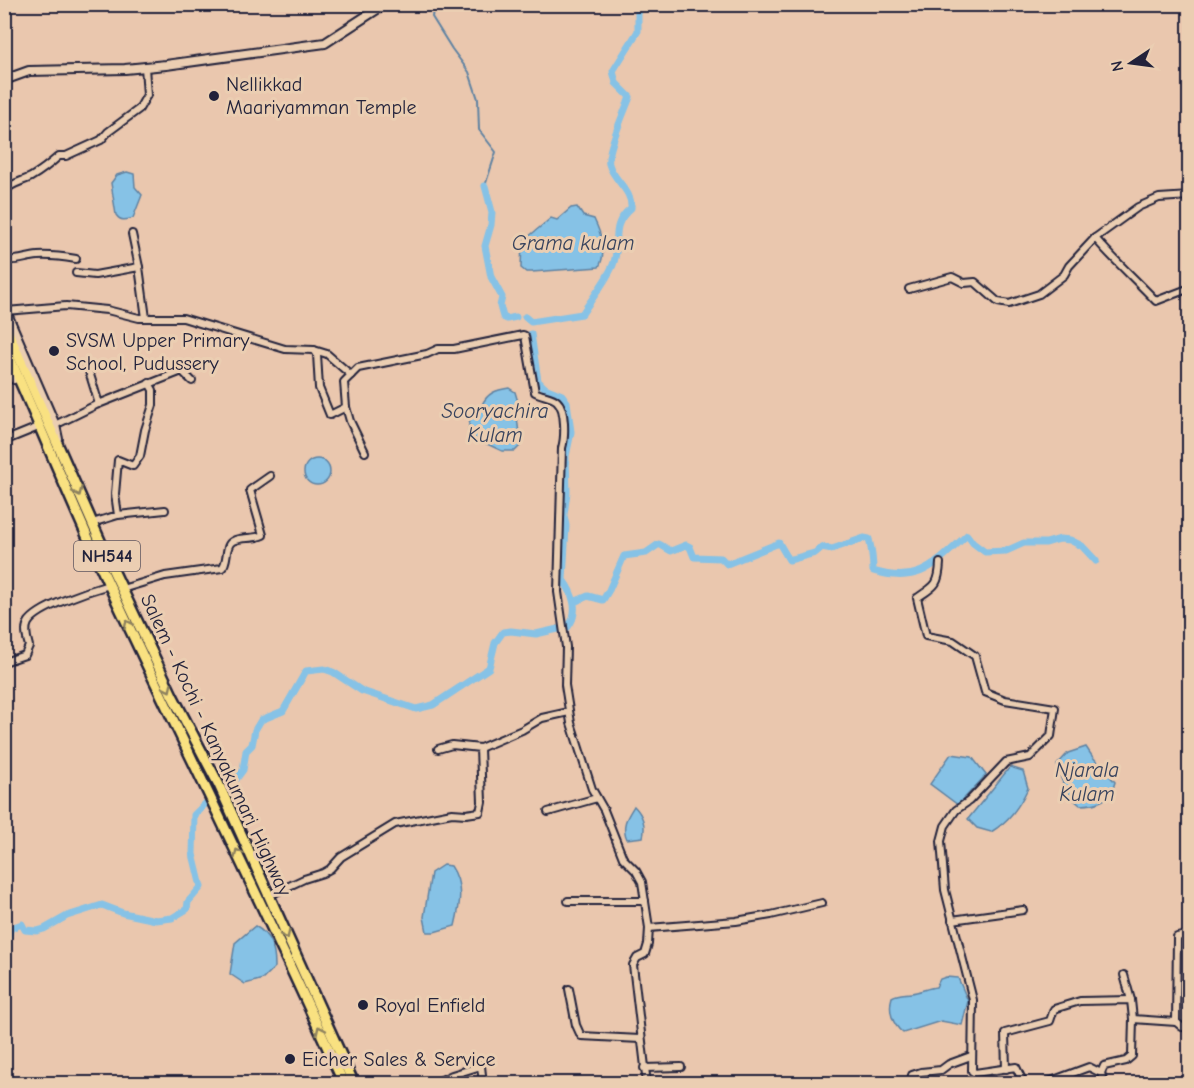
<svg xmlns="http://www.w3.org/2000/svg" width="1194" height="1088" font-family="'Comic Neue',sans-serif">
	<rect width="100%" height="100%" fill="#eac7ae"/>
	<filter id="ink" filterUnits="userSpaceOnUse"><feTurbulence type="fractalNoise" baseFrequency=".0167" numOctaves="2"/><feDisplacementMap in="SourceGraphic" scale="12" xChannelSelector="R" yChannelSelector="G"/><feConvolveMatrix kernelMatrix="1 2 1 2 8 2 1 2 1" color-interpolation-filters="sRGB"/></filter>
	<g filter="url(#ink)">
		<g fill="#86c2e6" stroke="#5e82a2" stroke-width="1.5">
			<path d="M 127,172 L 134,174 L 135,187 L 142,195 L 133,218 C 126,220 121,222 116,215 L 111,183 L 117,175 Z"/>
			<path d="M 577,207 L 583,216 L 594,219 C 602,236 607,251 599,267 L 532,272 L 526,272 L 521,268 L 522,242 L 551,218 L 557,220 L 571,208 Z"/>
			<path d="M 509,388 L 515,392 L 518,402 L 516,408 L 519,434 L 521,438 L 520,446 L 515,451 L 502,451 L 468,435 C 469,422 469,411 482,405 C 487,393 496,390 509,388 Z"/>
			<circle cx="317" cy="472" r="13"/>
			<path d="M 1086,747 L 1092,756 L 1115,782 C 1111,800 1098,805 1080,805 C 1066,794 1062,783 1057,765 L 1068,753 Z"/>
			<path d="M 951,754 L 972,757 L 986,775 L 958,805 L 930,784 Z"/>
			<path d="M 1010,767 L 1023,771 L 1028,788 C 1019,807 1009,821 991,832 L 977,828 L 968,819 Z"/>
			<path d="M 634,806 C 643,815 646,825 643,837 L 627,839 C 621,826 627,817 634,806 Z"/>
			<path d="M 443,865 L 451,866 C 464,885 460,905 455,926 L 434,932 L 427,932 L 424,917 L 431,873 Z"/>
			<path d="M 255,926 C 271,935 275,949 275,967 L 263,979 L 245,984 L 230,974 L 235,943 Z"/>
			<path d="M 946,977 L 958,978 L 968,1001 L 962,1025 L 941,1021 L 903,1033 C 892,1024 888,1010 892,997 C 899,993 904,994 911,993 C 920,992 927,988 936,987 L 940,979 Z"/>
		</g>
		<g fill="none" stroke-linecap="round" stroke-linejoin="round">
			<path stroke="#5e82a2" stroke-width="2" d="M 434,4 L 432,17 L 452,49 L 469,72 L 478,99 L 479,130 L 496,152 L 485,186"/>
			<g stroke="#86c2e6" stroke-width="7">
				<path d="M 485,186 L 492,212 L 491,225 L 485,246 L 491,277 L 502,297 L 500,306 L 503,317 L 507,319 L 516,317"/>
				<path d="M 525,317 L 531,322 L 582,314 C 592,298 605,283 613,265 C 622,242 608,227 631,208 C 633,191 613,180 609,164 C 606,153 625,110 630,97 L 616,83 L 613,71 L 638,31 L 638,4"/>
				<path d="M 531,334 L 538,381 L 545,388 L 562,395 L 567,402 L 571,432 L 566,456 L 567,492 L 564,515 L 566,526 L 563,580 C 573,593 580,612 568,627"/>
				<path d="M 574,602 L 588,596 L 603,600 L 609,590 L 624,556 L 646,553 L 659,544 L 671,551 L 686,545 L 690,547 L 694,557 L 721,558 L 727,564 L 779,543 L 789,560 L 815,553 L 822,547 L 832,549 L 864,538 L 869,539 C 872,551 873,559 873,571 C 920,585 934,565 967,535 L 973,543 L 985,552 L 1006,551 L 1024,543 L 1046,543 L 1060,539 L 1070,540 L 1082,546 L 1096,561"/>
				<path d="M 4,968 C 8,955 5,940 11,928 L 22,924 L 25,930 L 37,931 L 44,929 L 67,916 L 102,905 L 123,913 L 156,920 L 172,918 L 187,909 L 188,902 L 201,887 L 193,854 L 194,815 L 206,803 L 226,793 L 243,770 L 246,751 L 252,745 L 255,730 L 261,720 L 283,711 L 306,671 L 324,669 L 333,672 L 362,691 L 416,709 L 433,705 L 489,668 L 495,643 L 503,632 L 511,631 L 536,634 L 558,629"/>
			</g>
			<defs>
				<g id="minor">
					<path d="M 4,191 C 12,183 21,182 31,177 C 41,171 50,164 59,156 L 66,156 L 101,140 L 108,132 L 139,109 L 147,95 L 145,67"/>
					<path d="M 132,234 L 139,267 L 146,318"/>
					<path d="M 1095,238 C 1114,260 1136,280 1156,301 L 1190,288"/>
					<path d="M 4,260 C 16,262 26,257 38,256 C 51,255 64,257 76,259"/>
					<path d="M 76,273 L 95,275 L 139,267"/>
					<path d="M 909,289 L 952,277 L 964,283 L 975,282 L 998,302 L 1009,304 L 1039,294 L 1064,275 L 1069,266 L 1095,238 L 1138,207 L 1159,198 L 1190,196"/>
					<path d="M 6,311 L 66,306 L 107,310 L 139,318 L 183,318 L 285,349 L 314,350 L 317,354 L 319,388 L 330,415 L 346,407"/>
					<path d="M 314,350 L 327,354 L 351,375"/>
					<path d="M 87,365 L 99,404"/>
					<path d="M 55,425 L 96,405 L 182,371 L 192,381"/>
					<path d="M 4,441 L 36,428"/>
					<path d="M 365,452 L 350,421 L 346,407 L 344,382 L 358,368 L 427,354 L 438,349 L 454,349 L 523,335 L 525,336 L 535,392 C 542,396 552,396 557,401 C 566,409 565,438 562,448 L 558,592 L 566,647 L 565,685 L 571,723 L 592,789 L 604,810 L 623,858 L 636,871 L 642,882 L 649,928 L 648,944 L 645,954 L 637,958 L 633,965 L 647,1084"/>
					<path d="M 118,515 L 165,510"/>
					<path d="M 92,523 L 118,515 L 115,494 L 118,460 L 133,466 L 140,456 L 145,430 L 153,405 L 153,390 L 149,383"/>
					<path d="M 940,563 C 939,585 935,586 917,598 L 926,636 L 953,641 L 975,656 L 985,692 L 1005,700 L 1055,708 L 1051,736 L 1030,757 L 1006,762 L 969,801 L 956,810 L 945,826 L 941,841 L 945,890 L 973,1000 L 972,1071 L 975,1073 L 1016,1067 L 1024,1084"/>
					<path d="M 122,589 L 165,576 L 222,568 C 229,561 224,545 233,541 C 242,536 253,540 263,535 L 250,490 L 270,476"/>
					<path d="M 4,662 L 25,655 L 29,646 C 27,639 24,630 28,623 C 37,607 91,590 109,585"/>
					<path d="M 480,748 L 522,730 L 542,718 L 569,712"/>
					<path d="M 548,812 L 597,798"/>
					<path d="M 268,896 L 304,879 L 323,873 L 330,869 L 341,857 L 395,824 L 452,813 L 466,814 L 480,812 L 482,802 L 480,748 L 452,745 L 438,749"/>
					<path d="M 568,901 L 645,901"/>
					<path d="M 952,920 L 1023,910"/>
					<path d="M 649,928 L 736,921 L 771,915 L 822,903"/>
					<path d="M 1124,975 L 1131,1000"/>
					<path d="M 569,989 L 576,1025 L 581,1036 L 640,1039"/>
					<path d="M 1176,1022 L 1182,1027 L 1190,1028"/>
					<path d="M 644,1068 L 681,1067"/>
					<path d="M 1006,1069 L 1005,1033 L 1050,1021 L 1054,1009 L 1080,1001 L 1131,1000 L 1133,1019 L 1176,1022 L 1177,937 L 1190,934"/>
					<path d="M 1101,1073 L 1104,1066 L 1126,1061 L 1132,1056 L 1133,1019"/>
					<path d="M 433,1084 L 452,1075 L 481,1066 L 483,1084"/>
					<path d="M 910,1084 L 912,1075 L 921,1072 L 941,1070 L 949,1064 L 971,1056"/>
					<path d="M 1043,1084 L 1089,1067 L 1101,1073 L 1104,1084"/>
				</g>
				<g id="tertiary">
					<path d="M 4,80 L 29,71 L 125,69 L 166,65 L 325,43 L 385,4"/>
					<path d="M 4,307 L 55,425 L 58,439"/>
					<path d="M 4,358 L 14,379"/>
				</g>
				<g id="trunk">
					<path d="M 4,323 L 112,568 L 172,695 L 219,785 L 354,1084"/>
					<path d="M 4,345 C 39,423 71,502 106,578 C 185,747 268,914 344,1084"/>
				</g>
			</defs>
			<use href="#minor" stroke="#22223b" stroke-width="10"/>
			<use href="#tertiary" stroke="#22223b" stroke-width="12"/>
			<use href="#trunk" stroke="#22223b" stroke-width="14"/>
			<use href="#minor" stroke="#ebceb2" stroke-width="6"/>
			<use href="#tertiary" stroke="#ebceb2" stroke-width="8"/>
			<use href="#trunk" stroke="#f9e181" stroke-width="9"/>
		</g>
		<defs><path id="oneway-chevron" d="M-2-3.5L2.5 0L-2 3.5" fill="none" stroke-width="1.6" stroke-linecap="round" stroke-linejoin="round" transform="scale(1.5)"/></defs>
		<g stroke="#8e825e">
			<use href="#oneway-chevron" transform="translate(78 492) rotate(66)"/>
			<use href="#oneway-chevron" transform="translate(128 624) rotate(-115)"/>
			<use href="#oneway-chevron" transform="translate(168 688) rotate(65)"/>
			<use href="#oneway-chevron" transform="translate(238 853) rotate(-116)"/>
			<use href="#oneway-chevron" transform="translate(286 935) rotate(65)"/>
			<use href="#oneway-chevron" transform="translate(320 1030) rotate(-115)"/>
		</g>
	</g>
	<g fill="#22223b" stroke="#ebceb2" stroke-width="2">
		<circle cx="214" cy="96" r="6"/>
		<circle cx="54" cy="351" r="6"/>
		<circle cx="363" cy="1005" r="6"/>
		<circle cx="290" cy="1059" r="6"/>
	</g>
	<g text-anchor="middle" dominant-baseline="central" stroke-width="6" stroke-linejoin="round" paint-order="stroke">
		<rect fill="#ebceb2" stroke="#5e565f" stroke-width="1.5" x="74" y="541" width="66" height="30" rx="4.5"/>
		<g font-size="18" font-weight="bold" fill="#22223b">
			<text x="107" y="556">NH544</text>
		</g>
		<g font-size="20" fill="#22223b" stroke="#ebceb2" text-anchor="start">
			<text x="226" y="84">Nellikkad<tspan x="226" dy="23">Maariyamman Temple</tspan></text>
			<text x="66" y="340">SVSM Upper Primary<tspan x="66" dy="23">School, Pudussery</tspan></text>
			<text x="375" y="1005">Royal Enfield</text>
			<text x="302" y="1059">Eicher Sales &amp; Service</text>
		</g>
		<g font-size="20" fill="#22223b" stroke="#ebceb2">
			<text transform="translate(216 745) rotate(65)">Salem - Kochi - Kanyakumari Highway</text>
		</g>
		<g font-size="21" font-style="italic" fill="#36425d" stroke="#ebceb2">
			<text x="573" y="243">Grama kulam</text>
			<text x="495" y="411">Sooryachira<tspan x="495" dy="24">Kulam</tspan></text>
			<text x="1087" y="770">Njarala<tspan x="1087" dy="24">Kulam</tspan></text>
		</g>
	</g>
	<rect width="1194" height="1088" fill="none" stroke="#ebceb2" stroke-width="24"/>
	<rect x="12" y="12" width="1170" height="1064" fill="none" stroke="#22223b" stroke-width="2" filter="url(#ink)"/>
	<g transform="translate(1131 63) rotate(257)" stroke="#ebceb2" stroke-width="4.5" paint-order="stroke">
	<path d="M0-4.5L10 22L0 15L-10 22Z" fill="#22223b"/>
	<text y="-9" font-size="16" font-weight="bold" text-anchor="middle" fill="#22223b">N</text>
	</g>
</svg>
